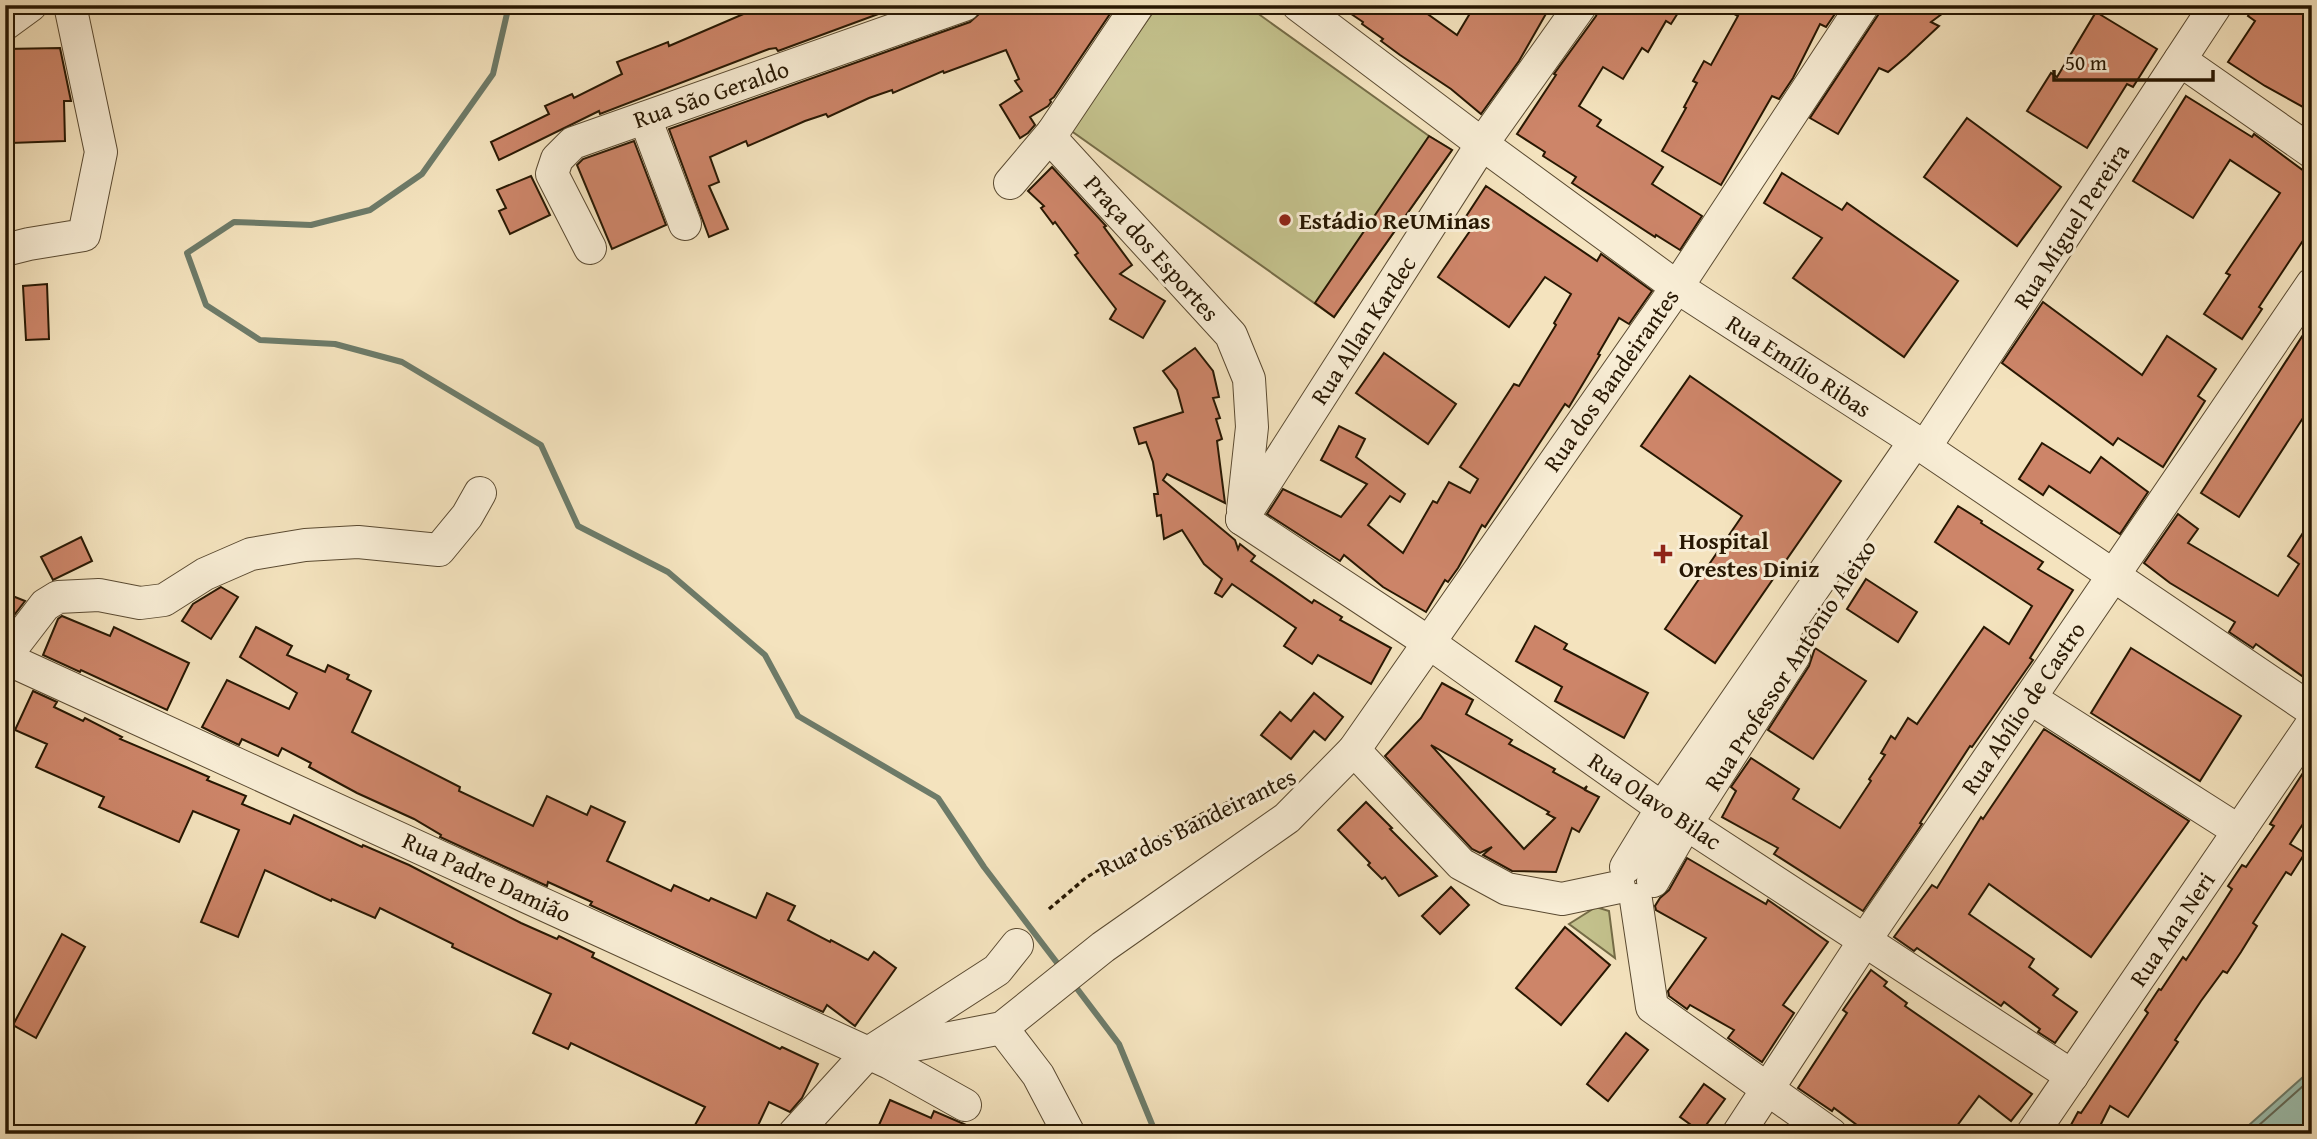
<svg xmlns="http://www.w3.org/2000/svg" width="2317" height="1139" font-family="'Gentium Book Plus',serif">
	<rect width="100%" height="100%" fill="#f4e3be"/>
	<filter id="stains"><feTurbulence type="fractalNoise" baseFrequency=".00286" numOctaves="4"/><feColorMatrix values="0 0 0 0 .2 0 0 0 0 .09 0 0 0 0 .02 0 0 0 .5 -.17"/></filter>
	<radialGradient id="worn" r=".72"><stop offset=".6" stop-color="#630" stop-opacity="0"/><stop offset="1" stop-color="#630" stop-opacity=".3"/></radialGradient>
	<g fill="#c3c18c" stroke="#756c47" stroke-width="2">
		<path d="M 1158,5 L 1246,5 L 1429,136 L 1452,150 L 1334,317 L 1070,130 Z"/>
		<path d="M 1596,907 L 1609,911 L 1615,958 L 1569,924 Z"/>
	</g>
	<path fill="#9cbead" stroke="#6d7b69" stroke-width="2" d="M 2312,1069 L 2312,1134 L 2239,1134 Z"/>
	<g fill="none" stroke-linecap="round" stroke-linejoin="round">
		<path stroke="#626a58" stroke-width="2" d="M 2249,1134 L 2312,1078"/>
		<g stroke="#6d7b69" stroke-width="6">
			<path d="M 509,5 L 493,74 L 422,174 L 370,210 L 311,225 L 234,222 L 187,253 L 206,305 L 260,340 L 335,344 L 402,362 L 541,445 L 578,526 L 668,572 L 765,655 L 798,716 L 938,798 L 984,867 L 1061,968"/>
			<path d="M 1072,982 L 1119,1044 L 1156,1134"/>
		</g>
	</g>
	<g fill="#cd8569" stroke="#271702" stroke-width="2" fill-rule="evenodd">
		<path d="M 774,5 L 900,6 L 778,51 L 776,48 L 769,49 L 600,114 L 599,111 L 499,160 L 491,142 L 549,114 L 545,106 L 572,94 L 574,98 L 622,74 L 617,62 L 668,42 L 669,46 L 755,9 L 757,12 Z"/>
		<path d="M 1002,5 L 1116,5 L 1054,97 L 1050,100 L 1051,102 L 1048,106 L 1030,117 L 1035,125 L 1028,133 L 1020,138 L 1000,105 L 1022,91 L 1015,81 L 1019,79 L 1006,50 L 944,73 L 943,71 L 893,93 L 892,90 L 869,98 L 828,117 L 826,114 L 805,121 L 748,146 L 746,141 L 710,157 L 719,182 L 709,186 L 728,229 L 709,237 L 669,129 L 970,22 L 980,13 Z"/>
		<path d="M 1338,5 L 1415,5 L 1457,35 L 1475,5 L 1551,5 L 1519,61 L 1481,114 L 1451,89 L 1400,55 L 1381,41 L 1383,39 L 1362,24 L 1363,22 Z"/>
		<path d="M 1600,5 L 1683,5 L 1671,24 L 1666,21 L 1648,52 L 1642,48 L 1623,79 L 1603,67 L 1579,106 L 1601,120 L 1597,126 L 1663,167 L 1652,184 L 1702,216 L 1680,250 L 1656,235 L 1655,237 L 1572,183 L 1576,177 L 1543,156 L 1545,152 L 1517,134 L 1556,75 L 1554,74 L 1596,16 Z"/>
		<path d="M 1718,5 L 1841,5 L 1826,27 L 1820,24 L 1793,78 L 1779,99 L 1772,96 L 1721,185 L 1662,151 L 1686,108 L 1684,107 L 1697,83 L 1693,81 L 1704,61 L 1711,65 L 1738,16 Z"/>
		<path d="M 1881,5 L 1954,5 L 1931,22 L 1939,26 L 1907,56 L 1888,72 L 1879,68 L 1838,134 L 1810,118 L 1878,15 Z"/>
		<path d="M 2255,5 L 2312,5 L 2312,112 L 2265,86 L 2228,62 L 2255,21 L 2248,16 Z"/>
		<path d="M 2096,12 L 2157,49 L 2133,87 L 2127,84 L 2087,148 L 2027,111 L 2051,73 L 2057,77 Z"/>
		<path d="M 60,48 L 71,101 L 64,101 L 65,141 L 11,143 L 10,102 L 5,103 L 5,49 Z"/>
		<path d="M 2186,96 L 2252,137 L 2254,134 L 2312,177 L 2312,227 L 2259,307 L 2262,309 L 2242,339 L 2204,314 L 2230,275 L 2226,273 L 2280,193 L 2230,160 L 2193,218 L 2133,181 Z"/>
		<path d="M 1967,118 L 2061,187 L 2017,246 L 1924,177 Z"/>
		<path d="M 1429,136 L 1452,150 L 1334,317 L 1315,303 Z"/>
		<path d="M 634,141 L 666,225 L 612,249 L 577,165 L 583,159 Z"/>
		<path d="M 1052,167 L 1106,226 L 1104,227 L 1132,265 L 1120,274 L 1165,301 L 1143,338 L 1110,319 L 1116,309 L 1075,255 L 1078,253 L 1055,222 L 1053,224 L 1041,208 L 1044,206 L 1028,191 Z"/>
		<path d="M 1782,173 L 1842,210 L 1847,203 L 1958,281 L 1904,357 L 1793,278 L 1822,238 L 1764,203 Z"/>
		<path d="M 531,176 L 550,215 L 510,234 L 499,211 L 506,208 L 497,190 Z"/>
		<path d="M 1486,186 L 1597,261 L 1601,254 L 1652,291 L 1629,324 L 1619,318 L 1598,354 L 1600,355 L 1569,407 L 1565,404 L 1485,527 L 1482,525 L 1458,568 L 1448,582 L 1445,580 L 1426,612 L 1383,587 L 1344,555 L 1340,561 L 1267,514 L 1283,489 L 1341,517 L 1367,484 L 1321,460 L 1339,426 L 1365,439 L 1356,457 L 1405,494 L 1400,502 L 1390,496 L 1368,525 L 1403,553 L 1433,501 L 1437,503 L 1449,482 L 1470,493 L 1478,479 L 1460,467 L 1514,384 L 1519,386 L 1556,325 L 1554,323 L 1571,294 L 1545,277 L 1509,327 L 1438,277 L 1472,228 L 1463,221 Z"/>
		<path d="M 47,284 L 49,339 L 26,340 L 23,286 Z"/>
		<path d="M 2043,302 L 2142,375 L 2167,336 L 2216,369 L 2198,396 L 2205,401 L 2163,467 L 2118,438 L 2113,445 L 2002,363 Z"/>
		<path d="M 2312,321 L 2312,404 L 2239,517 L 2201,493 Z"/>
		<path d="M 1195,348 L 1213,371 L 1219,397 L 1213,398 L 1220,418 L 1216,419 L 1222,439 L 1217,441 L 1225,503 L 1167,474 L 1163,480 L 1235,540 L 1238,549 L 1240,544 L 1255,556 L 1251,561 L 1312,603 L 1314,600 L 1342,617 L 1340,620 L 1391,648 L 1371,684 L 1318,655 L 1312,664 L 1284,646 L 1296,628 L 1232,584 L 1222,597 L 1215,593 L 1222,579 L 1204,564 L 1182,530 L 1164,539 L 1161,515 L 1157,516 L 1154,494 L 1158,494 L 1153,462 L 1146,442 L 1139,444 L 1134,428 L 1183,412 L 1177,390 L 1163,371 Z"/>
		<path d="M 1384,353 L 1456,404 L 1428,444 L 1356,393 Z"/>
		<path d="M 1690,376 L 1841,481 L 1715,663 L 1665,629 L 1742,516 L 1641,446 Z"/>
		<path d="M 2042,443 L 2090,473 L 2101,457 L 2148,492 L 2120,534 L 2049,486 L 2043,495 L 2019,479 Z"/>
		<path d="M 1958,506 L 1982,521 L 1981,523 L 2043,562 L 2038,569 L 2073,590 L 2030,658 L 2033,660 L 1972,747 L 1970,746 L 1920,823 L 1922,824 L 1863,911 L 1774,854 L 1778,848 L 1722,817 L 1736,791 L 1731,787 L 1751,758 L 1799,789 L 1793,799 L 1840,828 L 1871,781 L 1869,779 L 1885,755 L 1881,753 L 1891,736 L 1895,739 L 1908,718 L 1917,724 L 1984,627 L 2009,644 L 2032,606 L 1935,542 Z"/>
		<path d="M 2178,514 L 2198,529 L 2188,543 L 2278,596 L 2299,564 L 2288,556 L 2312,519 L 2312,668 L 2305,678 L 2256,644 L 2253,648 L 2229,632 L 2235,622 L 2170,583 L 2144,563 Z"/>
		<path d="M 81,537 L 92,561 L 53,580 L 41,557 Z"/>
		<path d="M 1866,579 L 1917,612 L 1898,642 L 1847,609 Z"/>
		<path d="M 221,587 L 238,597 L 211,639 L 182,621 L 193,604 Z"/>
		<path d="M 5,593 L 25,601 L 5,627 Z"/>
		<path d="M 62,616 L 110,636 L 114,627 L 189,663 L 167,710 L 81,670 L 80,672 L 43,655 L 58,619 Z"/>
		<path d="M 1535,626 L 1567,644 L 1564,649 L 1648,693 L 1624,738 L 1555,701 L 1562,687 L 1516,661 Z"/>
		<path d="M 256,627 L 292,646 L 287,655 L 325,672 L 328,665 L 349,675 L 347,679 L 371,691 L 352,732 L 460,787 L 459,791 L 533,826 L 547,796 L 587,815 L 591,806 L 625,822 L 607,861 L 671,891 L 674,885 L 709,901 L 711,898 L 756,918 L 767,893 L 795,906 L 788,920 L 830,942 L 831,940 L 868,960 L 874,952 L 896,968 L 855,1026 L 827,1005 L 823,1012 L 590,905 L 592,902 L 548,882 L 547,886 L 440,837 L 441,835 L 414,819 L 357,793 L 309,767 L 311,763 L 282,748 L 278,756 L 242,739 L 239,745 L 218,735 L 202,727 L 227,680 L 289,709 L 297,693 L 240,657 Z"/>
		<path d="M 1815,648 L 1866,681 L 1813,759 L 1768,730 L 1809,666 Z"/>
		<path d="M 2131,648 L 2241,716 L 2200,781 L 2091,713 Z"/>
		<path d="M 1442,683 L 1473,700 L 1466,714 L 1512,740 L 1509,744 L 1555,769 L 1553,772 L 1584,789 L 1587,786 L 1585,790 L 1599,797 L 1579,832 L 1572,828 L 1556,872 L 1512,871 L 1483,855 L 1492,847 L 1480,853 L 1472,849 L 1385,756 L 1421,718 ZM 1431,745 L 1549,812 L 1547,814 L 1555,818 L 1524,849 Z"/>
		<path d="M 33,691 L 57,702 L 54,707 L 83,721 L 85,718 L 122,737 L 120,739 L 186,767 L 209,777 L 207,780 L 246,796 L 242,804 L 290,824 L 294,815 L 362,847 L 363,845 L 409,865 L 521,923 L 557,939 L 559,936 L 594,953 L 592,957 L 780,1049 L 782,1047 L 818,1064 L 802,1098 L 790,1112 L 769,1102 L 754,1134 L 690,1134 L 705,1107 L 571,1043 L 568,1049 L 533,1033 L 551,994 L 452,947 L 453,944 L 380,908 L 375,918 L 332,899 L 331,901 L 265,870 L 238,937 L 201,922 L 239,830 L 193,811 L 179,842 L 99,807 L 104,797 L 36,767 L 47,744 L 15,730 Z"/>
		<path d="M 1314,693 L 1343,717 L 1325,740 L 1314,731 L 1291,759 L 1261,735 L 1280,712 L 1291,721 Z"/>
		<path d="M 2044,729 L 2189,821 L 2091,957 L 1989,884 L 1969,914 L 2034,959 L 2029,967 L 2058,989 L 2053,995 L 2077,1012 L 2055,1043 L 2038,1032 L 2040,1029 L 2004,1002 L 2001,1006 L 1917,948 L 1914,951 L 1894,937 L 1932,885 L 1937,888 L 1981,817 L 1983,819 Z"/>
		<path d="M 2312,759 L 2312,810 L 2290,844 L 2305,853 L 2291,875 L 2286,872 L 2253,923 L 2257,926 L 2241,952 L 2227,973 L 2223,971 L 2201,1001 L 2175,1040 L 2178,1042 L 2128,1117 L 2110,1106 L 2096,1134 L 2066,1134 L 2078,1112 L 2081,1113 L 2148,1013 L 2145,1010 L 2159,989 L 2161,990 L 2183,957 L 2186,960 L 2209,925 L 2232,889 L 2228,886 L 2242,865 L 2246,867 L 2274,826 L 2270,824 Z"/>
		<path d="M 1366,802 L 1392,828 L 1390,829 L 1437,876 L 1399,896 L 1385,877 L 1382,879 L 1368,865 L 1370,863 L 1338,830 Z"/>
		<path d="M 1687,858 L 1766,904 L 1768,900 L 1828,942 L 1783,1005 L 1794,1013 L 1762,1062 L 1728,1038 L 1734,1030 L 1690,1005 L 1687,1009 L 1669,996 L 1668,991 L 1706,938 L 1656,910 L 1655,906 L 1660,898 L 1669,890 Z"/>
		<path d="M 1451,887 L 1469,905 L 1440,934 L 1422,916 Z"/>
		<path d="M 1565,927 L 1610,965 L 1561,1025 L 1516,988 Z"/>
		<path d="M 62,934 L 85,947 L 36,1038 L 13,1025 Z"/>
		<path d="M 1871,970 L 1887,982 L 1884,986 L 1907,1003 L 1905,1006 L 2032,1094 L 2011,1121 L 1979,1096 L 1951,1134 L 1869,1134 L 1834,1108 L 1832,1111 L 1798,1088 L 1847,1013 L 1843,1010 Z"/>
		<path d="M 1626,1033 L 1648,1050 L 1608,1101 L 1587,1084 Z"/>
		<path d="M 1704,1084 L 1725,1099 L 1701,1132 L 1680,1117 Z"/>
		<path d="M 890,1100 L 931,1118 L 934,1111 L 987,1134 L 875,1134 Z"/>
	</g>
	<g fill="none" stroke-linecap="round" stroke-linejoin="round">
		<defs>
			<g id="minor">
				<path d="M 1138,5 L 1053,132 L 1056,144 L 1231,335 L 1249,379 L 1252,427 L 1243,510"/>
				<path d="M 1298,5 L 1482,144 L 1677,287 L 1915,441 L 2312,710"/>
				<path d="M 5,24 L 31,5"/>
				<path d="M 2180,60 L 2312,152"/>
				<path d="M 645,118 L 685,224"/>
				<path d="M 1010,183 L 1053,132"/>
				<path d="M 590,248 L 552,174 L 557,159 L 573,143 L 964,5"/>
				<path d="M 5,250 L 29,244 L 84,235 L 101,152 L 70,5"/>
				<path d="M 1925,447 L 2216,5"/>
				<path d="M 1242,519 L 1428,642 L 1662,808 L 2072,1076"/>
				<path d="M 1242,519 L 1482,144 L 1581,5"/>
				<path d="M 5,657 L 45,605 L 58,597 L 99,595 L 140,603 L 164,600 L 205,574 L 251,554 L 305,545 L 358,542 L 439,550 L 467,516 L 480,493"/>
				<path d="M 5,658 L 890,1063 L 965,1105"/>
				<path d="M 2030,698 L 2239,831"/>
				<path d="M 1354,750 L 1461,864 L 1507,889 L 1562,899 L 1619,887"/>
				<path d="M 1626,867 L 1662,808 L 1915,441"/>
				<path d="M 1653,881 L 1686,824 L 1794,656"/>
				<path d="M 1636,900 L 1652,1007 L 1831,1134"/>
				<path d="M 1002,1028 L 1038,1075 L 1069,1134"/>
				<path d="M 867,1054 L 1002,1028 L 1103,947 L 1287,818 L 1354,750 L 1677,287 L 1863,5"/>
				<path d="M 794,1134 L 867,1054 L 997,970 L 1017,945"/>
				<path d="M 1738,1134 L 1865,940 L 2312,284"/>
				<path d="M 2032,1134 L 2312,724"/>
			</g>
		</defs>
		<use href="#minor" stroke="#5a4a31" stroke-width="34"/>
		<path stroke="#271702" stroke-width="3.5" stroke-dasharray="5 3.5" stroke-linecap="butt" d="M 1049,909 L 1087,877 L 1118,859 L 1202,814 L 1291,775"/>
		<use href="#minor" stroke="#f8edd5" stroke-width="32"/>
	</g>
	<g fill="#8f2418" stroke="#f8edd5" stroke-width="2.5">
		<circle cx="1285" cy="220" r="7"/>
		<path d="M1659.5 543.5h7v7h7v7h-7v7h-7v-7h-7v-7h7z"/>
	</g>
	<g text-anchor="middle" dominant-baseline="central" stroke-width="6" stroke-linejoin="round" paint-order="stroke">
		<g font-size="24" fill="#271702" stroke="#f8edd5">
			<text transform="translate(711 94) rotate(-19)">Rua São Geraldo</text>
			<text transform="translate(2071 226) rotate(-57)">Rua Miguel Pereira</text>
			<text transform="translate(1152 248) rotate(48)">Praça dos Esportes</text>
			<text transform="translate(1363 330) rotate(-57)">Rua Allan Kardec</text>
			<text transform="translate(1799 366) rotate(33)">Rua Emílio Ribas</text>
			<text transform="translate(1611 380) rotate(-55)">Rua dos Bandeirantes</text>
			<text transform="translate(1790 665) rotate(-57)">Rua Professor Antônio Aleixo</text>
			<text transform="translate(2023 708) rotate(-56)">Rua Abílio de Castro</text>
			<text transform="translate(1655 801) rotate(34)">Rua Olavo Bilac</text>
			<text transform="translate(1197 822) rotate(-26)">Rua dos Bandeirantes</text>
			<text transform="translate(487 877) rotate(25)">Rua Padre Damião</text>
			<text transform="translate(2172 929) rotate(-56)">Rua Ana Neri</text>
		</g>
		<g font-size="24" font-weight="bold" fill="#271702" stroke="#f8edd5" text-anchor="start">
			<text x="1299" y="220">Estádio ReUMinas</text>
			<text x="1679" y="540">Hospital<tspan x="1679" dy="28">Orestes Diniz</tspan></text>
		</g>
	</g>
	<rect width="2317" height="1139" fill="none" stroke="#f4e3be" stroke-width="28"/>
	<rect x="7" y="7" width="2303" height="1125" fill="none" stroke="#271702" stroke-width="3.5"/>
	<rect x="14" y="14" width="2289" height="1111" fill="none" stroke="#271702" stroke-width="2"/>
	<path d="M2054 70v10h159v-10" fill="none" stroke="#271702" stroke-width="3.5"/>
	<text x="2065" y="70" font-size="21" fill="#271702" stroke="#f8edd5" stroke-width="5" paint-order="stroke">50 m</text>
	<rect width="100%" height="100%" filter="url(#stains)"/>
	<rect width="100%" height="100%" fill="url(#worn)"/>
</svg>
